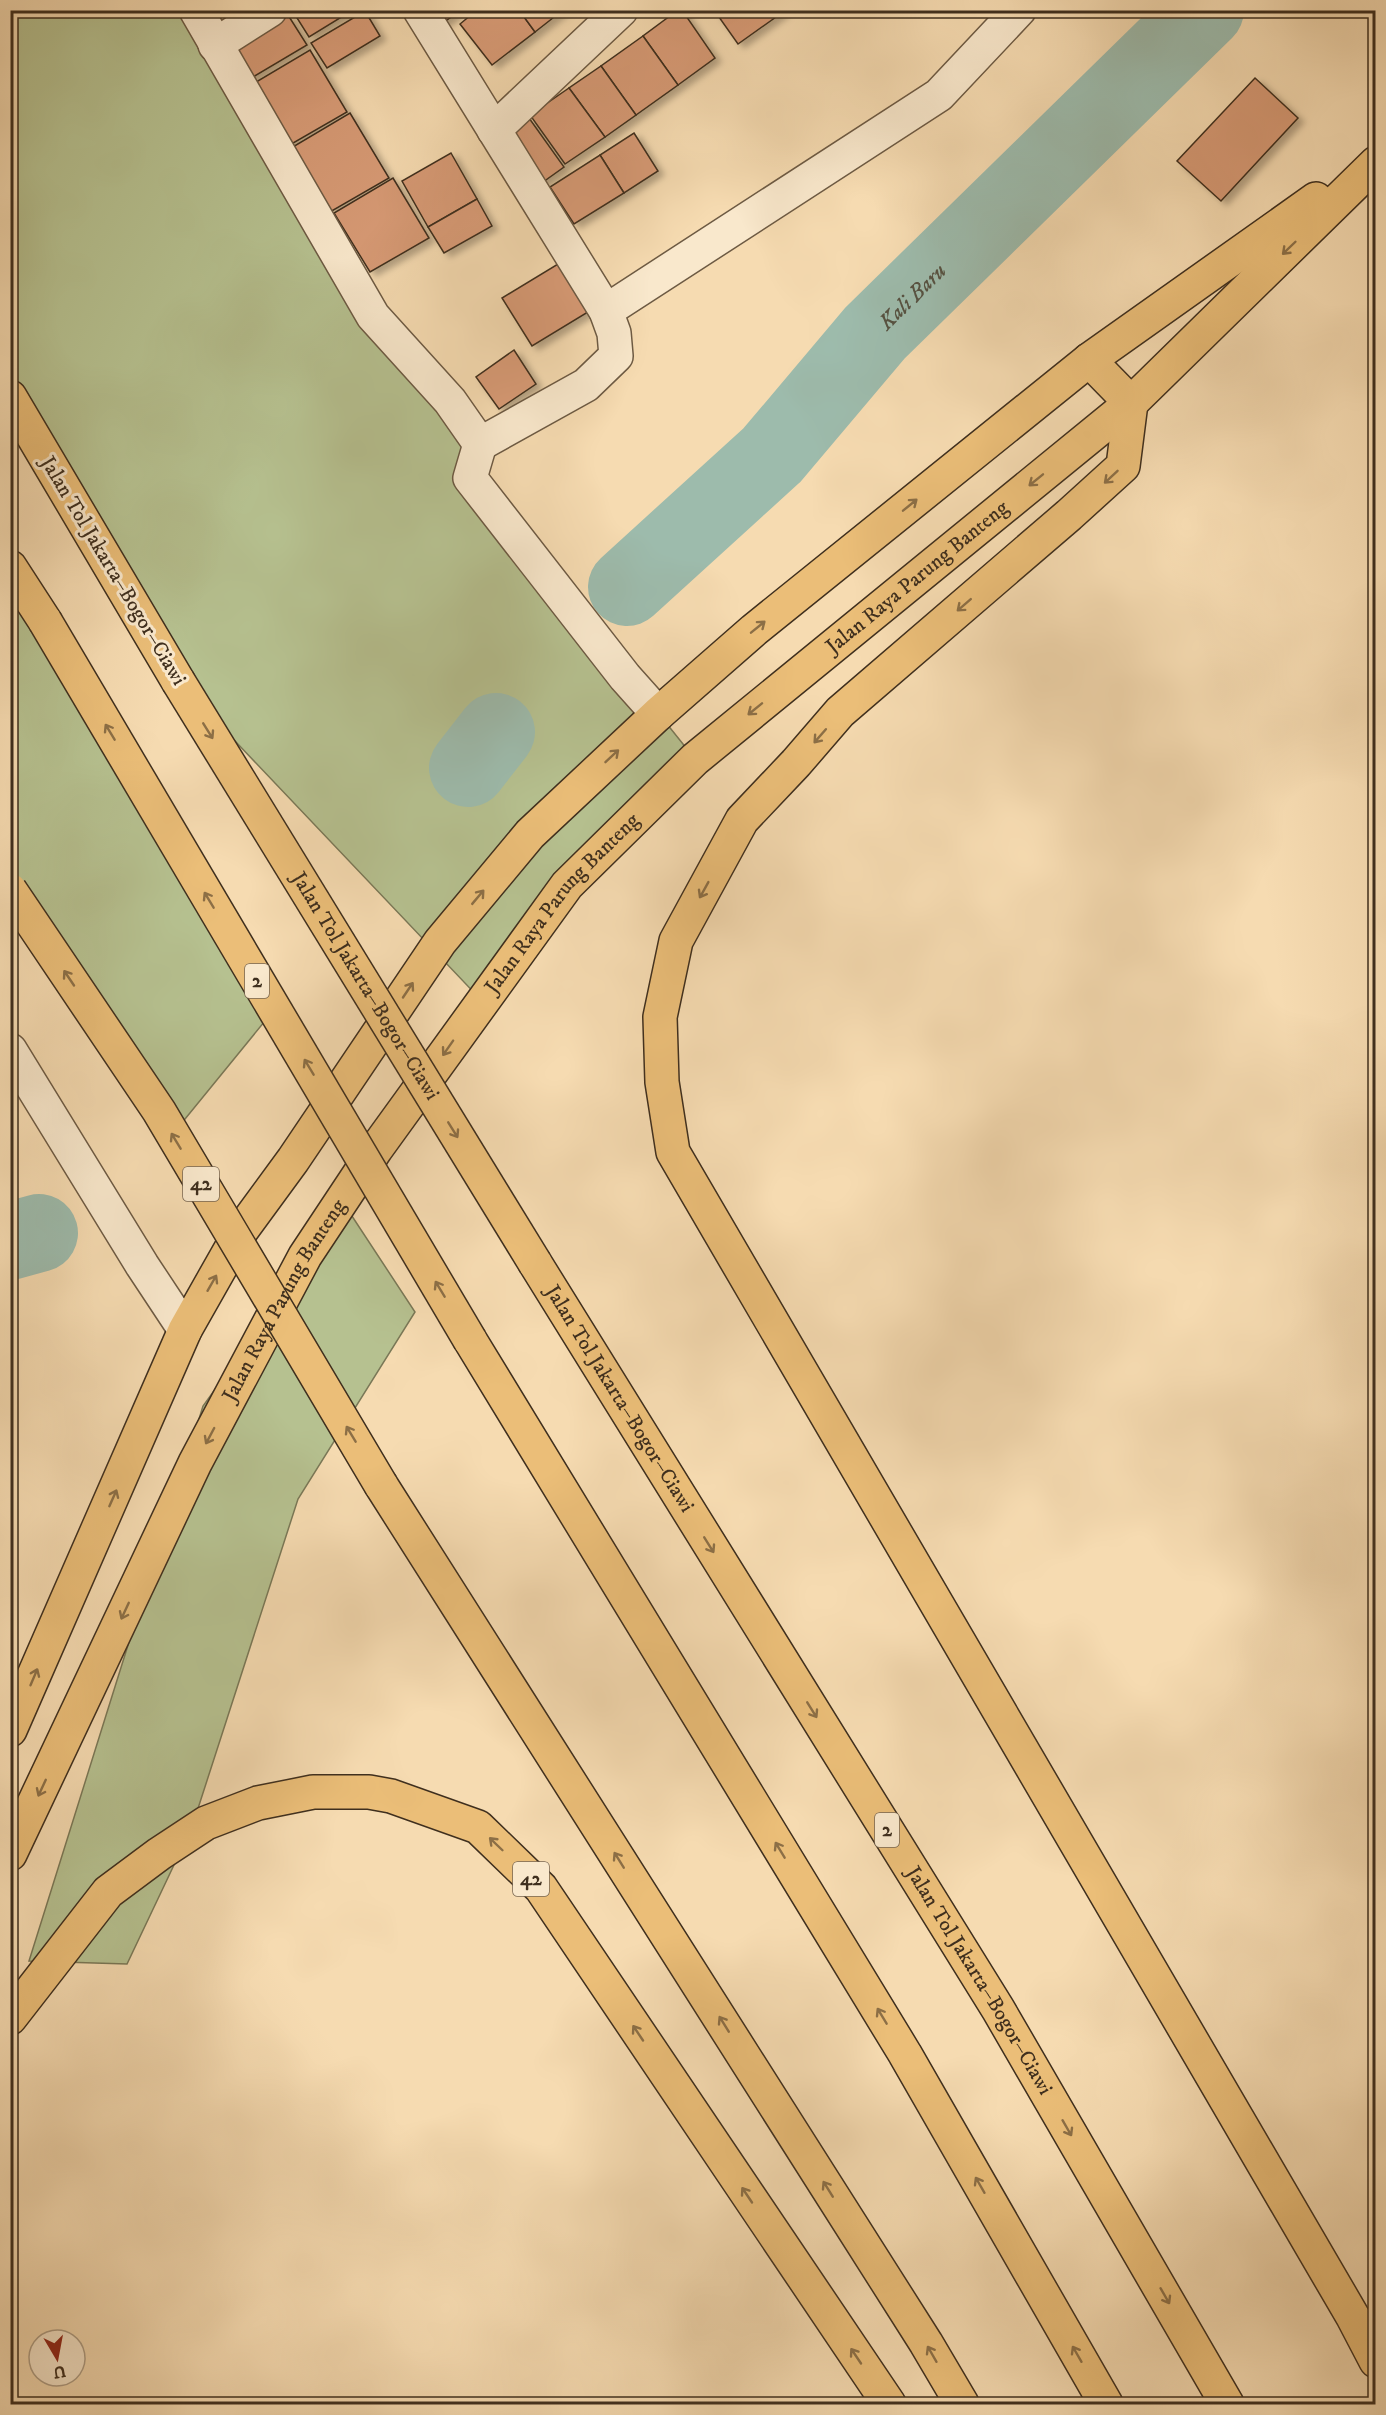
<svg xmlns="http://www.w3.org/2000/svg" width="1386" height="2415" font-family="'IM FELL DW Pica',serif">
	<defs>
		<filter id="shadow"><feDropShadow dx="6" dy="4" stdDeviation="3" flood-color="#0004"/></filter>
	</defs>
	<rect width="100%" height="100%" fill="#f6dbb1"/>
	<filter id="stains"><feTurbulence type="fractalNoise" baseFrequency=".00333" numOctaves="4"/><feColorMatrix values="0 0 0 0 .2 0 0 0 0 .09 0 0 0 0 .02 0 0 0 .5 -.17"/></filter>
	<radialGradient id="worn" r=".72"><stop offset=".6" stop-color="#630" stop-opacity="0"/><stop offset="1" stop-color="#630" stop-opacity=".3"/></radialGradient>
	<g fill="#b6c190" stroke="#7a7857" stroke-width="1.5">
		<path d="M 10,11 L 196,11 L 373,316 L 450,401 L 470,478 L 695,759 L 482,1001 L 178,681 L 11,397 Z"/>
		<path d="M 10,567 L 278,1005 L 172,1135 L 11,888 Z"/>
		<path d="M 346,1207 L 415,1312 L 298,1499 L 192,1827 L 127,1964 L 29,1961 L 203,1406 Z"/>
	</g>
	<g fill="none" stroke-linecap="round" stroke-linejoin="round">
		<g stroke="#9dbbac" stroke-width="78">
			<path id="s1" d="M 627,587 L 772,455 L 875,333 L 1205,10"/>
			<path d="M 468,768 L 496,732"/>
			<path d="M 10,1241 L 39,1233"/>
		</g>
	</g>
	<g fill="#d79a74" stroke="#3f2f1e" stroke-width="1.5" filter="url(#shadow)">
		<path d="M 292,10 L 353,10 L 309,37 Z"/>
		<path d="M 430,10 L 461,10 L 440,25 Z"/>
		<path d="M 477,10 L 519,10 L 535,32 L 492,65 L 460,24 Z"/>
		<path d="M 519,10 L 563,10 L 535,32 Z"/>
		<path d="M 678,10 L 682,10 L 715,58 L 678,85 L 643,36 Z"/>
		<path d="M 714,10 L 782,10 L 783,12 L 738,44 Z"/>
		<path d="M 365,11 L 380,36 L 327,68 L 311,43 Z"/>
		<path d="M 288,15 L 307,45 L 248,80 L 230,50 Z"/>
		<path d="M 643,36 L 678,85 L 636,115 L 601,66 Z"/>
		<path d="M 310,50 L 347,112 L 288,146 L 251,85 Z"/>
		<path d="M 601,66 L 636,115 L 605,137 L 569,88 Z"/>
		<path d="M 1255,78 L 1298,118 L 1221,201 L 1177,161 Z"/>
		<path d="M 569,88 L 605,137 L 565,164 L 530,115 Z"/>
		<path d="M 350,113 L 389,178 L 330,212 L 291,148 Z"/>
		<path d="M 529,118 L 564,167 L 536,187 L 502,138 Z"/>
		<path d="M 634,133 L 658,171 L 624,193 L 600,155 Z"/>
		<path d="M 451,153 L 477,199 L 428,227 L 402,181 Z"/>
		<path d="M 600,155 L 624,193 L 574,224 L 550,187 Z"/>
		<path d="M 393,178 L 429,238 L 370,272 L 334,213 Z"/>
		<path d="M 477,199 L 492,226 L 444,253 L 428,227 Z"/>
		<path d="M 558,264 L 588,312 L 532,346 L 502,298 Z"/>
		<path d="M 514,350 L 536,384 L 499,409 L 476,377 Z"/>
	</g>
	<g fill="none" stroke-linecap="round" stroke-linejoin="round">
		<defs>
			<g id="minor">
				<path d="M 196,10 L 373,316 L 450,401 L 480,444 L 470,478 L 625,677 L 658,714"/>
				<path d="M 420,10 L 606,311 L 614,333 L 616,356 L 586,385 L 480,444"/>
				<path d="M 215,45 L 270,10"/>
				<path d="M 494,130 L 621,10"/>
				<path d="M 606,311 L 939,95 L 1019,10"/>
				<path d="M 10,1050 L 142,1265 L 185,1330"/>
			</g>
			<g id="major">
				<path d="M 1089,360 L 1131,403"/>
				<path d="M 10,1730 L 185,1330 L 241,1231 L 293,1160 L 440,942 L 530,834 L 658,714 L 754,630 L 1089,360 L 1316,199"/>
				<path id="s2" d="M 10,1854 L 195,1463 L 305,1256 L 376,1149 L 567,885 L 695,759 L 1131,403 L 1376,163"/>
			</g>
			<g id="highway">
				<path d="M 10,397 L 178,681"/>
				<path d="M 1131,403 L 1123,466 L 1069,515 L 840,712 L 796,763 L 742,820 L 676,941 L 660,1017 L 662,1082 L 673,1152 L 1353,2317 L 1376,2361"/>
				<path d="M 10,567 L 45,621"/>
				<path id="s3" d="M 535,1263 L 998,2009 L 1227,2404"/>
				<path d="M 470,1340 L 905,2054 L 1106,2404"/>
				<path d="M 381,1485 L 926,2343 L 962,2404"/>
				<path d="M 10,2018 L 108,1892 L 159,1854 L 206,1823 L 258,1803 L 313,1792 L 369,1792 L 391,1796 L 478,1827 L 541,1888 L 889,2404"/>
			</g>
		</defs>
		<use href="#minor" stroke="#6d5a43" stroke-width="36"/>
		<use href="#major" stroke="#3f2f1e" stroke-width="36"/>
		<use href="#highway" stroke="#3f2f1e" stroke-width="36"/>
		<use href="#minor" stroke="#f9e8cc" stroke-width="33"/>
		<use href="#major" stroke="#ebbe78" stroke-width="33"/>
		<use href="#highway" stroke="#ebbe78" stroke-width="33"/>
		<defs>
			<g id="highway-bridge">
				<path d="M 45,621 L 470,1340"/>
				<path id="s4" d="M 178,681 L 535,1263"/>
				<path d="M 10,890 L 159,1111 L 381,1485"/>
			</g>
		</defs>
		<use href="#highway-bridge" stroke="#3f2f1e" stroke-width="36" stroke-linecap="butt"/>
		<use href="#highway-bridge" stroke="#ebbe78" stroke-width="33"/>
	</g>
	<defs><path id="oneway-shaft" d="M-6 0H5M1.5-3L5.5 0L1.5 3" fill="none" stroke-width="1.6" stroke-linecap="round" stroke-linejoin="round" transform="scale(1.5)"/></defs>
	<g stroke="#8c6f46">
		<use href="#oneway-shaft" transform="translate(1289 248) rotate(136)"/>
		<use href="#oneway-shaft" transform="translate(1111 477) rotate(137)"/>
		<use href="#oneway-shaft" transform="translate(1036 480) rotate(141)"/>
		<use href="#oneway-shaft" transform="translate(910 505) rotate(-39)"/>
		<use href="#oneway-shaft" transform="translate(964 605) rotate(139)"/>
		<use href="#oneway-shaft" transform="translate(758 627) rotate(-39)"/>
		<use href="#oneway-shaft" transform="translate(755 709) rotate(141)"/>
		<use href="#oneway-shaft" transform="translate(208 731) rotate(58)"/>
		<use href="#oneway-shaft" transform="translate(110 732) rotate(-121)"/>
		<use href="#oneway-shaft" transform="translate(820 736) rotate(131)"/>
		<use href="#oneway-shaft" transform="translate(612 756) rotate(-43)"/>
		<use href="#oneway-shaft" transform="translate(704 890) rotate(119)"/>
		<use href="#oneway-shaft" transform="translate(478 897) rotate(-50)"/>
		<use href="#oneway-shaft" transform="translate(209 900) rotate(-121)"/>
		<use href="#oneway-shaft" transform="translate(69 978) rotate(-124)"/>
		<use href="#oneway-shaft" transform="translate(408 990) rotate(-56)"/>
		<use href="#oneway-shaft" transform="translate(448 1048) rotate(125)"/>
		<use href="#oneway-shaft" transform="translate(309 1067) rotate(-121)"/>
		<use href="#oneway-shaft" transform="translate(453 1130) rotate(58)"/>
		<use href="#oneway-shaft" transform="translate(176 1141) rotate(-121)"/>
		<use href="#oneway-shaft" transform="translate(212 1283) rotate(-60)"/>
		<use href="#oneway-shaft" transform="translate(440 1289) rotate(-121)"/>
		<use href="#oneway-shaft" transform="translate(351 1434) rotate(-121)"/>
		<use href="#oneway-shaft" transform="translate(210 1436) rotate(118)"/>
		<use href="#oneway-shaft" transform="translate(113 1498) rotate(-66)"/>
		<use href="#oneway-shaft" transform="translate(709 1545) rotate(58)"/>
		<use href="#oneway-shaft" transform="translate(125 1611) rotate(115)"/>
		<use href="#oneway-shaft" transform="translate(34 1677) rotate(-67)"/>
		<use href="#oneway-shaft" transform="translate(812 1710) rotate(58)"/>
		<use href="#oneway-shaft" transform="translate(42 1788) rotate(115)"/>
		<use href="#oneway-shaft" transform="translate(496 1844) rotate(-136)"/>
		<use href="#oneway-shaft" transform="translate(780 1850) rotate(-121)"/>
		<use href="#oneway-shaft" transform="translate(619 1860) rotate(-122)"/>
		<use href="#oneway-shaft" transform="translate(882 2016) rotate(-121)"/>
		<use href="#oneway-shaft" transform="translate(724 2024) rotate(-122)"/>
		<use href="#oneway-shaft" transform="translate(638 2033) rotate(-124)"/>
		<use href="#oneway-shaft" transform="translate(1067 2128) rotate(60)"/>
		<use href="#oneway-shaft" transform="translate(980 2185) rotate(-120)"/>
		<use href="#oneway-shaft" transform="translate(828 2189) rotate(-122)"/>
		<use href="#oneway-shaft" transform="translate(747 2195) rotate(-124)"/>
		<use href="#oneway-shaft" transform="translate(1165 2296) rotate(60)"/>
		<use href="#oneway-shaft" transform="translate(932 2354) rotate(-120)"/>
		<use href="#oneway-shaft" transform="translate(1077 2354) rotate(-120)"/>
		<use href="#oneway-shaft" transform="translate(856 2356) rotate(-124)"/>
	</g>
	<g text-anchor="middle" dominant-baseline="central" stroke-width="6" stroke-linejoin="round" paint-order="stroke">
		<g fill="#f9e8cc" stroke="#776652" stroke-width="1.5">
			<rect x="245" y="964" width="24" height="34" rx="4.5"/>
			<rect x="183" y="1167" width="36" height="34" rx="4.5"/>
			<rect x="875" y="1813" width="24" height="34" rx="4.5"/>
			<rect x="513" y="1862" width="36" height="34" rx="4.5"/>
		</g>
		<g font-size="20" font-weight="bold" fill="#3f2f1e">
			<text x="257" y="981">2</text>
			<text x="201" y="1184">42</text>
			<text x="887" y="1830">2</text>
			<text x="531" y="1879">42</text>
		</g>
		<g font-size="21" fill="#3f2f1e" stroke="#f9e8cc">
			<text transform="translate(113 571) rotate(59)">Jalan Tol Jakarta–Bogor–Ciawi</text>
			<text stroke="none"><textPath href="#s2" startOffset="1588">Jalan Raya Parung Banteng</textPath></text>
			<text stroke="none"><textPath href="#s2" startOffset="1104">Jalan Raya Parung Banteng</textPath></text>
			<text stroke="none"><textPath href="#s4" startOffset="358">Jalan Tol Jakarta–Bogor–Ciawi</textPath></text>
			<text stroke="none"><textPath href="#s2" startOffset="618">Jalan Raya Parung Banteng</textPath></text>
			<text stroke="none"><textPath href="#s3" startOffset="160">Jalan Tol Jakarta–Bogor–Ciawi</textPath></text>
			<text stroke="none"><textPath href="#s3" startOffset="844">Jalan Tol Jakarta–Bogor–Ciawi</textPath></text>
		</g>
		<g font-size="22" font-style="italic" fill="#565242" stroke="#f9e8cc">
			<text stroke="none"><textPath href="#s1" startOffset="408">Kali Baru</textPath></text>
		</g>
	</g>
	<rect width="1386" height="2415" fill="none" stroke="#f6dbb1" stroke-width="36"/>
	<rect x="12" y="12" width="1362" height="2391" fill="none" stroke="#3f2f1e" stroke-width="3"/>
	<rect x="18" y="18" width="1350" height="2379" fill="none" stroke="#3f2f1e" stroke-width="1.5"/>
	<g transform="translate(57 2358) rotate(170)"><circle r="28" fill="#f9e8cc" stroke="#af9e86" stroke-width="1.5"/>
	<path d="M0-4.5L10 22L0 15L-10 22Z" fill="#8f2418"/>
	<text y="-9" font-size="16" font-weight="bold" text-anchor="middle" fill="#3f2f1e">U</text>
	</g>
	<rect width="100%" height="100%" filter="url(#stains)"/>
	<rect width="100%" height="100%" fill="url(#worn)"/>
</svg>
